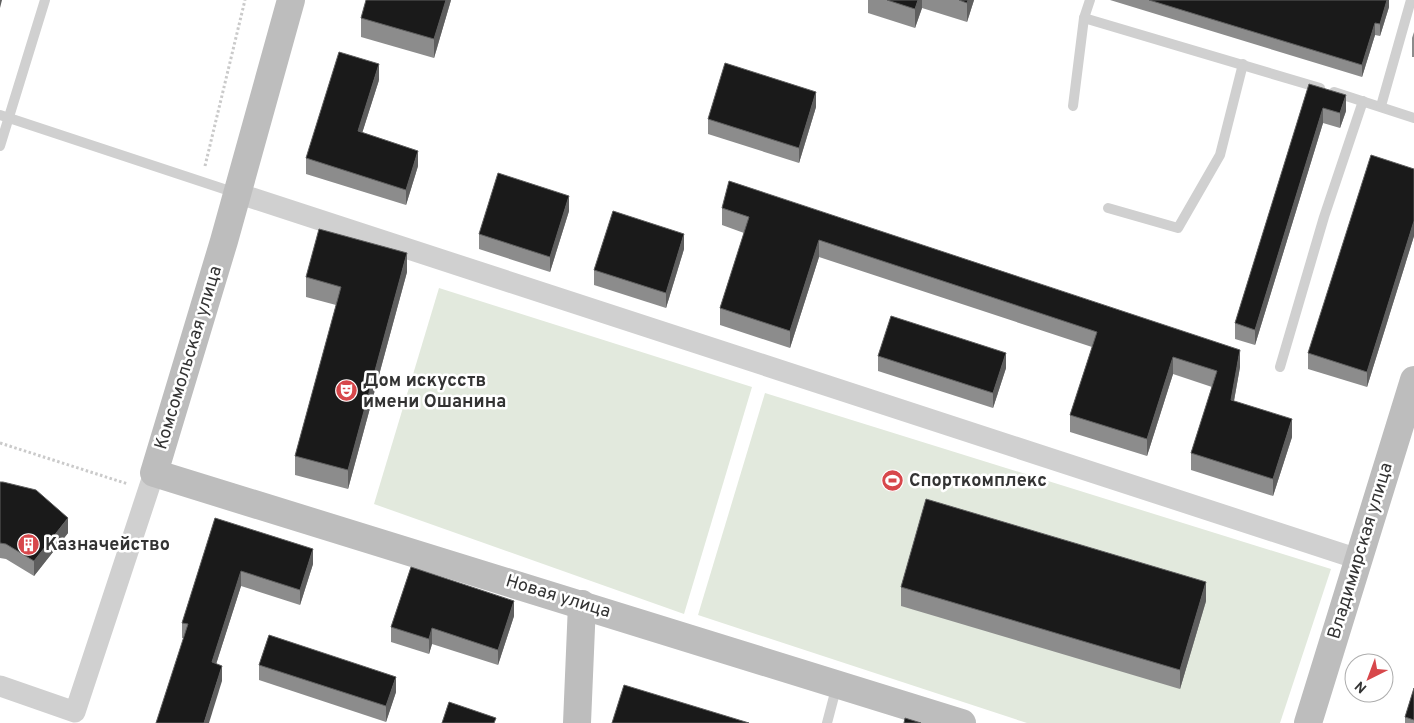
<svg xmlns="http://www.w3.org/2000/svg" width="1414" height="723" font-family="Overpass,sans-serif">
	<rect width="100%" height="100%" fill="#fff"/>
	<g fill="#e2e9dd">
		<path d="M 439,288 L 752,387 L 684,614 L 374,504 Z"/>
		<path d="M 765,393 L 1331,569 L 1280,723 L 1027,723 L 698,615 Z"/>
	</g>
	<g fill="none" stroke-linecap="round" stroke-linejoin="round">
		<g stroke="#cacaca" stroke-width="3" stroke-dasharray="2.5 2.5" stroke-linecap="butt">
			<path d="M 205,166 L 245,0"/>
			<path d="M 0,443 L 128,484"/>
		</g>
		<g stroke="#d0d0d0" stroke-width="10">
			<path d="M 1084,18 L 1090,0"/>
			<path d="M 1334,92 L 1414,118"/>
			<path d="M 1073,106 L 1084,18 L 1320,88"/>
			<path d="M 1381,106 L 1411,0"/>
			<path d="M 0,115 L 236,193"/>
			<path d="M 0,146 L 45,0"/>
			<path d="M 1108,208 L 1178,228 L 1220,155 L 1243,64"/>
			<path d="M 1280,367 L 1324,217 L 1363,101"/>
			<path d="M 827,723 L 837,685"/>
		</g>
		<g stroke="#d0d0d0" stroke-width="21">
			<path d="M 237,193 L 1358,559"/>
			<path d="M 0,686 L 75,712 L 154,473"/>
		</g>
		<g stroke="#bdbdbd" stroke-width="28">
			<path d="M 291,0 L 224,241 L 154,473 L 962,723"/>
			<path d="M 577,723 L 582,604"/>
			<path d="M 1308,723 L 1414,380"/>
		</g>
	</g>
	<g fill="#8c8c8c">
		<path d="M 451,0 L 434,58 L 361,37 L 361,18 Z"/>
		<path d="M 868,0 L 974,0 L 967,22 L 922,8 L 915,28 L 868,13 Z"/>
		<path d="M 1110,0 L 1389,0 L 1389,7 L 1380,36 L 1375,35 L 1362,77 Z"/>
		<path d="M 1414,32 L 1414,57 L 1412,57 L 1412,38 Z"/>
		<path d="M 379,80 L 362,133 L 418,166 L 406,205 L 306,174 L 306,158 Z"/>
		<path d="M 1309,84 L 1346,111 L 1340,128 L 1323,123 L 1255,345 L 1235,339 L 1235,323 Z"/>
		<path d="M 816,107 L 799,163 L 708,134 L 708,119 Z"/>
		<path d="M 1414,169 L 1414,236 L 1367,387 L 1308,369 L 1308,353 Z"/>
		<path d="M 722,208 L 1240,367 L 1234,401 L 1292,437 L 1273,496 L 1191,470 L 1191,453 L 1212,387 L 1173,374 L 1147,456 L 1070,432 L 1070,415 L 1092,347 L 819,257 L 790,348 L 720,325 L 720,308 L 744,233 L 722,225 Z"/>
		<path d="M 569,211 L 550,272 L 479,249 L 479,234 Z"/>
		<path d="M 684,249 L 666,308 L 594,285 L 594,270 Z"/>
		<path d="M 407,272 L 348,489 L 295,475 L 295,456 L 336,305 L 306,297 L 306,277 Z"/>
		<path d="M 878,356 L 1006,368 L 993,408 L 878,371 Z"/>
		<path d="M 0,482 L 68,533 L 34,576 L 6,559 L 0,558 Z"/>
		<path d="M 215,518 L 313,564 L 300,605 L 241,586 L 216,664 L 222,681 L 183,638 L 182,638 L 182,623 Z"/>
		<path d="M 901,587 L 1206,601 L 1180,689 L 901,606 Z"/>
		<path d="M 514,616 L 498,665 L 432,644 L 429,654 L 391,642 L 391,627 Z"/>
		<path d="M 259,665 L 396,692 L 386,722 L 259,680 Z"/>
		<path d="M 1414,688 L 1414,723 L 1405,723 L 1405,717 Z"/>
	</g>
	<g fill="#5f5f5f">
		<path d="M 0,0 L 2,0 L 0,8 Z"/>
		<path d="M 446,0 L 451,0 L 434,58 L 434,39 Z"/>
		<path d="M 918,0 L 922,0 L 922,8 L 915,28 L 915,9 Z"/>
		<path d="M 968,0 L 974,0 L 967,22 L 967,3 Z"/>
		<path d="M 1387,0 L 1389,0 L 1389,7 L 1380,36 L 1380,24 Z"/>
		<path d="M 1375,23 L 1375,35 L 1362,77 L 1362,65 Z"/>
		<path d="M 379,64 L 379,80 L 358,146 L 358,131 Z"/>
		<path d="M 816,92 L 816,107 L 799,163 L 799,148 Z"/>
		<path d="M 1346,95 L 1346,111 L 1340,128 L 1340,113 Z"/>
		<path d="M 1323,108 L 1323,123 L 1255,345 L 1255,330 Z"/>
		<path d="M 418,151 L 418,166 L 406,205 L 406,190 Z"/>
		<path d="M 569,196 L 569,211 L 550,272 L 550,257 Z"/>
		<path d="M 1414,221 L 1414,236 L 1367,387 L 1367,372 Z"/>
		<path d="M 684,234 L 684,249 L 666,308 L 666,293 Z"/>
		<path d="M 819,240 L 819,257 L 790,348 L 790,331 Z"/>
		<path d="M 407,253 L 407,272 L 348,489 L 348,470 Z"/>
		<path d="M 1240,350 L 1240,367 L 1231,417 L 1231,400 Z"/>
		<path d="M 1006,353 L 1006,368 L 993,408 L 993,393 Z"/>
		<path d="M 1173,357 L 1173,374 L 1147,456 L 1147,439 Z"/>
		<path d="M 1292,419 L 1292,437 L 1273,496 L 1273,479 Z"/>
		<path d="M 68,518 L 68,533 L 34,576 L 34,561 Z"/>
		<path d="M 313,549 L 313,564 L 300,605 L 300,590 Z"/>
		<path d="M 241,571 L 241,586 L 212,677 L 212,662 Z"/>
		<path d="M 1206,582 L 1206,601 L 1180,689 L 1180,670 Z"/>
		<path d="M 514,601 L 514,616 L 498,665 L 498,650 Z"/>
		<path d="M 432,628 L 432,644 L 429,654 L 429,639 Z"/>
		<path d="M 222,666 L 222,681 L 209,723 L 204,723 Z"/>
		<path d="M 396,677 L 396,692 L 386,722 L 386,706 Z"/>
	</g>
	<g fill="#1a1a1a" stroke="#5f5f5f">
		<path d="M 366,0 L 446,0 L 434,39 L 361,18 Z"/>
		<path d="M 887,0 L 918,0 L 915,9 Z"/>
		<path d="M 959,0 L 968,0 L 967,3 Z"/>
		<path d="M 1149,0 L 1387,0 L 1380,24 L 1375,23 L 1362,65 Z"/>
		<path d="M 339,52 L 379,64 L 358,131 L 418,151 L 406,190 L 306,158 Z"/>
		<path d="M 725,63 L 816,92 L 799,148 L 708,119 Z"/>
		<path d="M 1309,84 L 1346,95 L 1340,113 L 1323,108 L 1255,330 L 1235,323 Z"/>
		<path d="M 1371,155 L 1414,169 L 1414,221 L 1367,372 L 1308,353 Z"/>
		<path d="M 498,173 L 569,196 L 550,257 L 479,234 Z"/>
		<path d="M 729,181 L 1240,350 L 1231,400 L 1292,419 L 1273,479 L 1191,453 L 1217,371 L 1173,357 L 1147,439 L 1070,415 L 1097,332 L 819,240 L 790,331 L 720,308 L 749,217 L 722,208 Z"/>
		<path d="M 613,211 L 684,234 L 666,293 L 594,270 Z"/>
		<path d="M 319,229 L 407,253 L 348,470 L 295,456 L 341,287 L 306,277 Z"/>
		<path d="M 891,316 L 1006,353 L 993,393 L 878,356 Z"/>
		<path d="M 0,482 L 3,482 L 36,490 L 68,518 L 34,561 L 6,544 L 0,543 Z"/>
		<path d="M 926,499 L 1206,582 L 1180,670 L 901,587 Z"/>
		<path d="M 215,518 L 313,549 L 300,590 L 241,571 L 212,662 L 222,666 L 204,723 L 156,723 L 188,624 L 182,623 Z"/>
		<path d="M 411,567 L 514,601 L 498,650 L 432,628 L 429,639 L 391,627 Z"/>
		<path d="M 269,635 L 396,677 L 386,706 L 259,665 Z"/>
		<path d="M 624,685 L 749,723 L 612,723 Z"/>
		<path d="M 1414,688 L 1414,720 L 1405,717 Z"/>
		<path d="M 449,702 L 496,718 L 494,723 L 442,723 Z"/>
		<path d="M 905,718 L 921,723 L 904,723 Z"/>
	</g>
	<defs>
		<symbol id="theatre-disc" viewBox="-11 -11 22 22"><circle r="9.5" fill="#d7474b" stroke="#fff"/><path d="M-5-5.5Q0-4 5-5.5V0Q5 5 0 6Q-5 5-5 0ZM-3.3-2.5H-1v1.5H-3.3ZM1-2.5H3.3v1.5H1ZM-2.8 1Q0 5.5 2.8 1Z" fill="#fff"/></symbol>
		<symbol id="stadium-disc" viewBox="-11 -11 22 22"><circle r="9.5" fill="#d7474b" stroke="#fff"/><path d="M0-5a6.5 5 0 1 0 0 10a6.5 5 0 1 0 0-10ZM-3.5-1.8h7v3.6h-7Z" fill="#fff"/></symbol>
		<symbol id="building-disc" viewBox="-11 -11 22 22"><circle r="9.5" fill="#d7474b" stroke="#fff"/><path d="M-4-6H4V6H1V3H-1V6H-4ZM-2.5-4.3h1.7v1.8h-1.7ZM.8-4.3h1.7v1.8H.8ZM-2.5-1h1.7V.8h-1.7ZM.8-1h1.7V.8H.8Z" fill="#fff"/></symbol>
	</defs>
	<g fill-rule="evenodd">
		<use href="#theatre-disc" x="334" y="378" width="25" height="25"/>
		<use href="#stadium-disc" x="880" y="468" width="25" height="25"/>
		<use href="#building-disc" x="16" y="532" width="25" height="25"/>
	</g>
	<g text-anchor="middle" dominant-baseline="central" stroke-width="5" stroke-linejoin="round" paint-order="stroke">
		<g font-size="18" fill="#333" stroke="#fff">
			<text transform="translate(189 358) rotate(-73)">Комсомольская улица</text>
			<text transform="translate(1361 551) rotate(-73)">Владимирская улица</text>
			<text transform="translate(558 597) rotate(17)">Новая улица</text>
		</g>
		<g font-size="18" font-weight="bold" fill="#333" stroke="#fff" text-anchor="start">
			<text x="363" y="381">Дом искусств<tspan x="363" dy="21">имени Ошанина</tspan></text>
			<text x="909" y="481">Спорткомплекс</text>
			<text x="45" y="545">Казначейство</text>
		</g>
	</g>
	<g transform="translate(1369 678) rotate(222)"><circle r="24" fill="#ffffff" stroke="#adadad"/>
	<path d="M0-4L9 19L0 12L-9 19Z" fill="#d7474b"/>
	<text y="-8" font-size="14" font-weight="bold" text-anchor="middle" fill="#333333">N</text>
	</g>
</svg>
